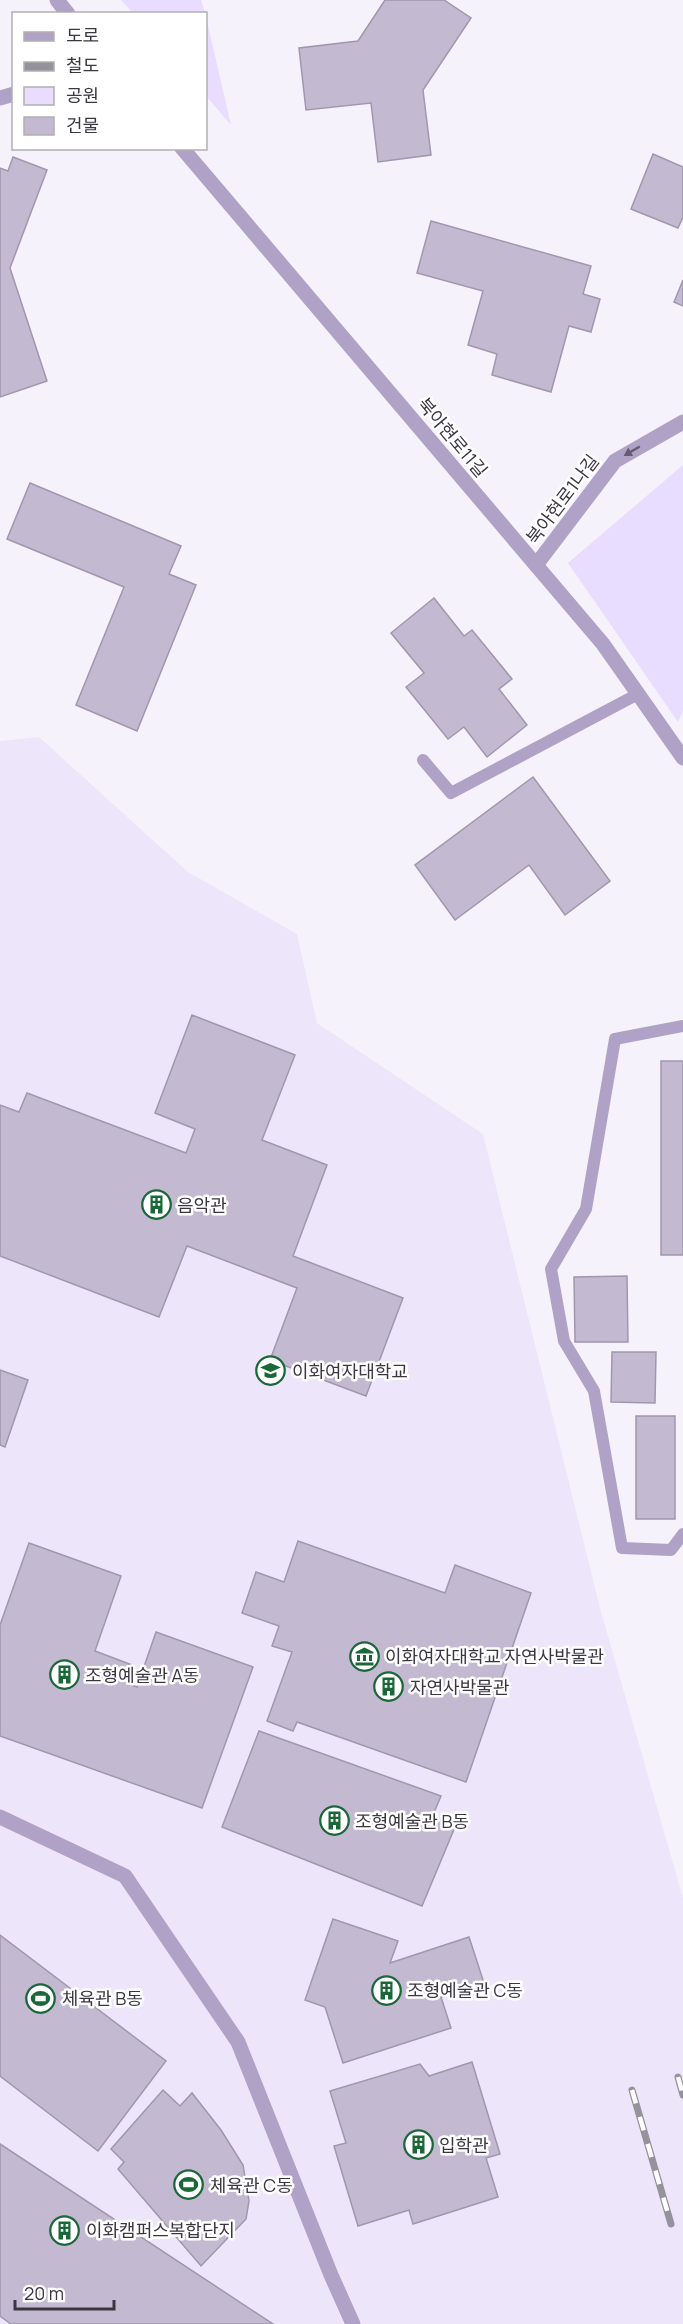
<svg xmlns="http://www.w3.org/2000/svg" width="683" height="2324" font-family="Manrope,'Noto Sans KR',sans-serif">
	<rect width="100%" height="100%" fill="#f5f2fc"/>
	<path fill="#ede6fa" d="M 39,737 L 188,872 L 297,934 L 317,1023 L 483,1134 L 600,1608 L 683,1898 L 683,2324 L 0,2324 L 0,741 Z"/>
	<g fill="#e8ddfe">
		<path d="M 121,0 L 201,0 L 205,13 L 133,13 Z"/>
		<path d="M 206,17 L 231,125 L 206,96 Z"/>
		<path d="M 683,465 L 683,711 L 678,722 L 568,563 Z"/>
	</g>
	<g fill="#c3bad2" stroke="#a097af" stroke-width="1.5">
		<path d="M 385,0 L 444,0 L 471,18 L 423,90 L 431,155 L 378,162 L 371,103 L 306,110 L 299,48 L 358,41 Z"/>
		<path d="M 653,154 L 683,167 L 683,217 L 678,228 L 631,209 Z"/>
		<path d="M 13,157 L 47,170 L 10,268 L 47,381 L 0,397 L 0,168 L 8,171 Z"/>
		<path d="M 431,221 L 591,266 L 583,294 L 600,299 L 591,332 L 569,326 L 551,392 L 492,375 L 497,354 L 468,345 L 483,291 L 417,273 Z"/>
		<path d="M 683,280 L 683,306 L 674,302 Z"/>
		<path d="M 30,483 L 181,546 L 169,574 L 196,585 L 137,731 L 76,705 L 124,587 L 7,539 Z"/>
		<path d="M 434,598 L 464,636 L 472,630 L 512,679 L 499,689 L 527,725 L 487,757 L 464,727 L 448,739 L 406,687 L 424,673 L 391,633 Z"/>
		<path d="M 533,777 L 610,881 L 565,915 L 529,865 L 455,920 L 415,865 Z"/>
		<path d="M 192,1015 L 295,1055 L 262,1140 L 327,1165 L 293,1256 L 403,1298 L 366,1396 L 270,1360 L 297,1288 L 187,1246 L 159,1317 L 0,1256 L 0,1105 L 19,1112 L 27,1093 L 186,1153 L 195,1129 L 155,1113 Z"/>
		<rect x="661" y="1061" width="22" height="194"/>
		<path d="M 627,1276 L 628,1342 L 575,1342 L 574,1277 Z"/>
		<path d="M 612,1352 L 656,1352 L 655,1403 L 611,1402 Z"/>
		<path d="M 0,1370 L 28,1380 L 5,1447 L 0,1445 Z"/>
		<rect x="636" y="1416" width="39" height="103"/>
		<path d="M 298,1541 L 445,1593 L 455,1565 L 531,1593 L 466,1782 L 297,1722 L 293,1731 L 267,1721 L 292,1652 L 272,1646 L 279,1626 L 242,1613 L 256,1572 L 284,1582 Z"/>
		<path d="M 29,1543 L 121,1576 L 95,1651 L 132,1665 L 126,1683 L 137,1687 L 156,1632 L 253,1667 L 202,1808 L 0,1736 L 0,1625 Z"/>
		<path d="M 259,1731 L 441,1796 L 433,1815 L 455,1827 L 422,1906 L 222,1827 Z"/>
		<path d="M 333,1919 L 398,1941 L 390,1963 L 469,1937 L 484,1983 L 441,1997 L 451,2028 L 343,2063 L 325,2007 L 305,2000 Z"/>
		<path d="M 0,1935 L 166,2061 L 98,2151 L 0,2076 Z"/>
		<path d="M 472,2062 L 500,2154 L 486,2158 L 498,2197 L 413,2224 L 409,2210 L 358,2226 L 334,2146 L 346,2143 L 330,2091 L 420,2064 L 429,2076 Z"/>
		<path d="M 163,2090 L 180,2106 L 192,2093 L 221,2130 L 243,2165 L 249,2201 L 246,2219 L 201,2266 L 118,2169 L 124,2162 L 111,2149 Z"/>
		<path d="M 0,2144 L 273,2324 L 11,2324 L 0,2316 Z"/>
	</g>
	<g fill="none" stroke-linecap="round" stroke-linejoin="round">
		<g stroke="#afa2c6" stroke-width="12">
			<path d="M 423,760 L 451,793 L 638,694"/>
			<path d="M 683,1026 L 615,1039 L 586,1209 L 551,1269 L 564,1341 L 594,1391 L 622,1548 L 671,1550 L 683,1534"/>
		</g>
		<g stroke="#afa2c6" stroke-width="15">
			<path d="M 57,0 L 68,14"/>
			<path d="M 0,98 L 14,94"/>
			<path d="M 182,148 L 603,644 L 683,758"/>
			<path d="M 536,565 L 615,461 L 683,422"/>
			<path d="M 0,1817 L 125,1876 L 238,2042 L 331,2275 L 353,2324"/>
		</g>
		<defs>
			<g id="rail">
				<path d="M 678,2077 L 683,2095"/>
				<path d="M 632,2090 L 671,2224"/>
			</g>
		</defs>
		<use href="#rail" stroke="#95929c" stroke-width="7"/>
		<use href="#rail" stroke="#fff" stroke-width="4.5" stroke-dasharray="14" stroke-linecap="butt"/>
	</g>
	<defs><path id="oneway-solid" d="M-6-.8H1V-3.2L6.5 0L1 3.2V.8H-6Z" transform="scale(1.5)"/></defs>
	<use fill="#645c70" href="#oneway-solid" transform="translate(632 451) rotate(150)"/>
	<defs>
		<symbol id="building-ring" viewBox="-11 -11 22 22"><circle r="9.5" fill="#fff" stroke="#1a6838" stroke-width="1.5"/><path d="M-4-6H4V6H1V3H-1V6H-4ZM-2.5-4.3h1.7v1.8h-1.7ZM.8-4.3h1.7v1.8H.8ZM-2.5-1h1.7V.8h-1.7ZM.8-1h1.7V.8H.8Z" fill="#1a6838"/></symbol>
		<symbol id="university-ring" viewBox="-11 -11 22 22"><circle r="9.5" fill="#fff" stroke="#1a6838" stroke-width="1.5"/><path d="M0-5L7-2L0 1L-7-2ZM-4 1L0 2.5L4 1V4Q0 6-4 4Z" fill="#1a6838"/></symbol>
		<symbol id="museum-ring" viewBox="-11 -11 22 22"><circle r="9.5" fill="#fff" stroke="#1a6838" stroke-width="1.5"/><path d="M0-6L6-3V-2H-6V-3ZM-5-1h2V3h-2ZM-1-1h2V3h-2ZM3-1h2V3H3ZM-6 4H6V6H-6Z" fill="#1a6838"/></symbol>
		<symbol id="stadium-ring" viewBox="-11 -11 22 22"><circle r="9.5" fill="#fff" stroke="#1a6838" stroke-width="1.5"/><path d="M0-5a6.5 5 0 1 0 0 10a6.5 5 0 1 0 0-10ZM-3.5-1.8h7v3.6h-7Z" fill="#1a6838"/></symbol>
	</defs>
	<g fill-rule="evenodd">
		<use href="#building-ring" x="140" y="1188" width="33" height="33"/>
		<use href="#university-ring" x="254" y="1354" width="33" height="33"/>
		<use href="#museum-ring" x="348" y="1640" width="33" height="33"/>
		<use href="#building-ring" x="48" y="1658" width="33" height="33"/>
		<use href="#building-ring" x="372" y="1670" width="33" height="33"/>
		<use href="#building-ring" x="318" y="1804" width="33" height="33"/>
		<use href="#building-ring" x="370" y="1974" width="33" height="33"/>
		<use href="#stadium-ring" x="24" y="1982" width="33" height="33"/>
		<use href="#building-ring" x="402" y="2128" width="33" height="33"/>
		<use href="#stadium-ring" x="172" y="2168" width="33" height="33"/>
		<use href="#building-ring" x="48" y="2214" width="33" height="33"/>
	</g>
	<g text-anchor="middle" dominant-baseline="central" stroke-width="5" stroke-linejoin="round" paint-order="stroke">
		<g font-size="18" fill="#3b3741" stroke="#fff">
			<text transform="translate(453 437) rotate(50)">북아현로11길</text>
			<text transform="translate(562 499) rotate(-53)">북아현로1나길</text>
		</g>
		<g font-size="18" fill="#3b3741" stroke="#fff" text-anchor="start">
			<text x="177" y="1205">음악관</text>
			<text x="292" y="1371">이화여자대학교</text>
			<text x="385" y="1656">이화여자대학교 자연사박물관</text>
			<text x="85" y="1675">조형예술관 A동</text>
			<text x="410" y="1687">자연사박물관</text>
			<text x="355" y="1821">조형예술관 B동</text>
			<text x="407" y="1990">조형예술관 C동</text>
			<text x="62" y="1998">체육관 B동</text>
			<text x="439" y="2145">입학관</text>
			<text x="210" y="2185">체육관 C동</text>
			<text x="86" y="2230">이화캠퍼스복합단지</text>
		</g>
	</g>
	<rect x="12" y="12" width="195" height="138" fill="#ffffff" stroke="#b1afb3" stroke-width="1.5"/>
	<rect x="24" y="32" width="30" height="9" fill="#afa2c6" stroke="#b1afb3" stroke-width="1.5"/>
	<text x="66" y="42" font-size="18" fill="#3b3741">도로</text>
	<rect x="24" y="62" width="30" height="9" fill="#95929c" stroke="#b1afb3" stroke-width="1.5"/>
	<text x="66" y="72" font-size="18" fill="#3b3741">철도</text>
	<rect x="24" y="87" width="30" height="18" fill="#e8ddfe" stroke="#b1afb3" stroke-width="1.5"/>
	<text x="66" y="102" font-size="18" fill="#3b3741">공원</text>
	<rect x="24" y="117" width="30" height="18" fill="#c3bad2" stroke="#b1afb3" stroke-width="1.5"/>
	<text x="66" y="132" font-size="18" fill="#3b3741">건물</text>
	<path d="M15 2300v9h99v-9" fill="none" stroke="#3b3741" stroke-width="3"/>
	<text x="24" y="2300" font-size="18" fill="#3b3741" stroke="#ffffff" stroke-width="4.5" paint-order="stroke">20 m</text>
</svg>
